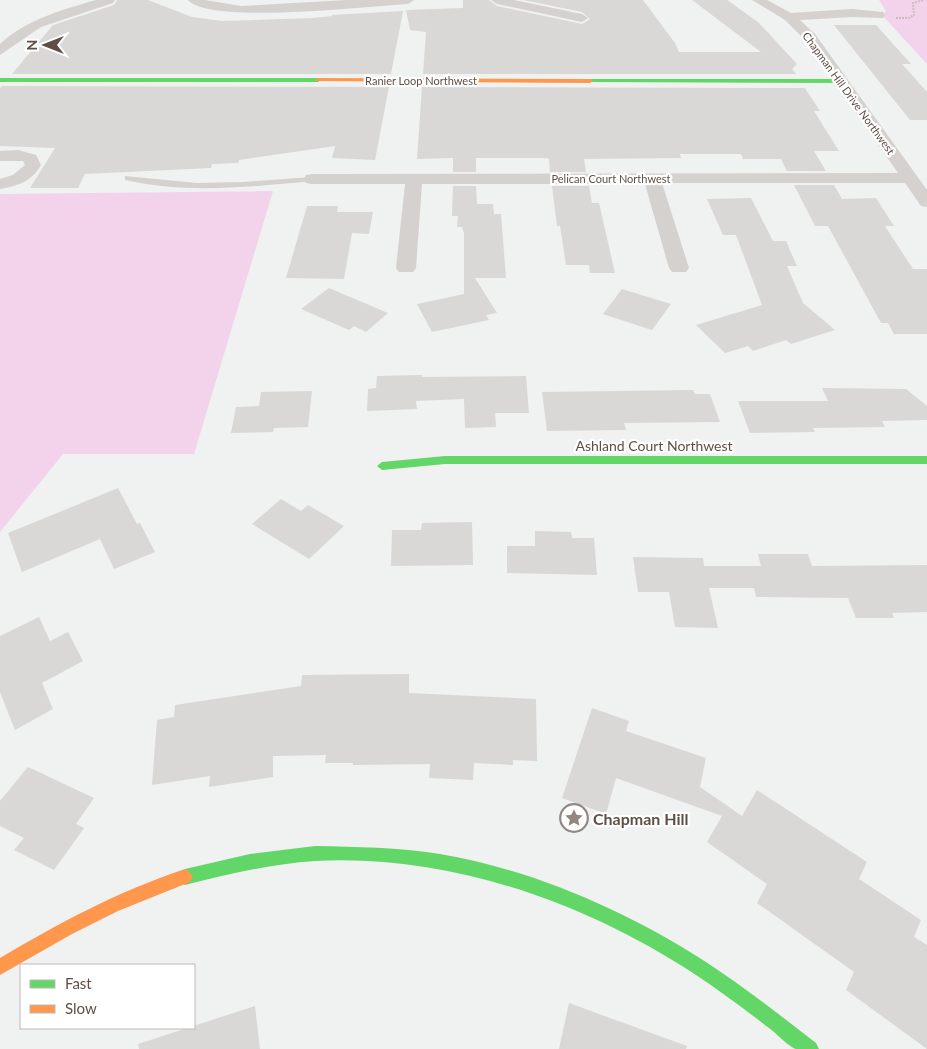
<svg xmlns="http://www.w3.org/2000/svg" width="927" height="1049" font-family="Lato,sans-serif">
	<rect width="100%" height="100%" fill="#f0f1f1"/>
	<g fill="#f3d2ec">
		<path d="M 879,0 L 927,0 L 927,64 L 883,16 L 886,11 Z"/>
		<path d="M 273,191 L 194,454 L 63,454 L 0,532 L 0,194 Z"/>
	</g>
	<g fill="#d9d8d7">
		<path d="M 117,0 L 148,0 L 192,17 L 222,21 L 313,18 L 332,16 L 332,15 L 403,11 L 391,74 L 12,74 L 53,25 L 114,5 Z"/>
		<path d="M 463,0 L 489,0 L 497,6 L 582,24 L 590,19 L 582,12 L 523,0 L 643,0 L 675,43 L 679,52 L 761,52 L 692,0 L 727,0 L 758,22 L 797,64 L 792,69 L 796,74 L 423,74 L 426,32 L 410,30 L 406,10 L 463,8 Z"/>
		<path d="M 834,25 L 876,25 L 911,64 L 902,64 L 927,92 L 927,120 L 910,120 Z"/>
		<path d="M 2,86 L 389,87 L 375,160 L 332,158 L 335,146 L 239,160 L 238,163 L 212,164 L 211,168 L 85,174 L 78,188 L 30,188 L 55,148 L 0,146 L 0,88 Z"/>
		<path d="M 422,87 L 805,88 L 820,111 L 814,111 L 839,151 L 814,151 L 826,171 L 787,171 L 781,159 L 743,159 L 741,154 L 680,154 L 681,158 L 584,159 L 586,172 L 550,172 L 549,159 L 546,158 L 476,158 L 476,172 L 453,172 L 453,158 L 417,159 Z"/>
		<path d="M 794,185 L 834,185 L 842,199 L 876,198 L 894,226 L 885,226 L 913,269 L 927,269 L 927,334 L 894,334 L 888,323 L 881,323 L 828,226 L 815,226 Z"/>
		<path d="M 453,186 L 476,186 L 477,204 L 493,204 L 494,214 L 501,214 L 506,278 L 475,278 L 497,313 L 486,315 L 489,320 L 432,332 L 417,304 L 464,294 L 464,233 L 462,227 L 457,227 L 458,216 L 452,216 Z"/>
		<path d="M 552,186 L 589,186 L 592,203 L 599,203 L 615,273 L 590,273 L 589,265 L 566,265 L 560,226 L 557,226 Z"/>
		<path d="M 751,198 L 773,241 L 786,241 L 797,266 L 787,266 L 803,303 L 835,330 L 791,344 L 786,340 L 753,351 L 748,346 L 725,353 L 696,325 L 762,305 L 736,235 L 723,235 L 707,199 Z"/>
		<path d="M 307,206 L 338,206 L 337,212 L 373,212 L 369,234 L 352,233 L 344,279 L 286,278 Z"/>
		<path d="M 329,288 L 388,313 L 366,332 L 354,326 L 349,330 L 301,309 Z"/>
		<path d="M 622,289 L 671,304 L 652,330 L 603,314 Z"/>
		<path d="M 422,375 L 422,377 L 526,376 L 529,413 L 495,413 L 496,427 L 465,428 L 464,399 L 416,401 L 417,409 L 367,411 L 368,389 L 376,388 L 377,376 Z"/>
		<path d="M 822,388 L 906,389 L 927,406 L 927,420 L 882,421 L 885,427 L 813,428 L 815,432 L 750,433 L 738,401 L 828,401 Z"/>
		<path d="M 693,390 L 695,394 L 710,394 L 720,422 L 624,423 L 626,430 L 547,431 L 542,392 Z"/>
		<path d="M 312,391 L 308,427 L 274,428 L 273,432 L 231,433 L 236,407 L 259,406 L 261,392 Z"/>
		<path d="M 118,488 L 137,524 L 140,523 L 155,552 L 114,569 L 100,539 L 22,572 L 8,533 Z"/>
		<path d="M 281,499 L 301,511 L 308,505 L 344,526 L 309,559 L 252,524 Z"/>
		<path d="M 472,522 L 473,565 L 391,566 L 392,530 L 421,530 L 422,523 Z"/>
		<path d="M 535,531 L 571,532 L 572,538 L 594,538 L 597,575 L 507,573 L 507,546 L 535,546 Z"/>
		<path d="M 758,554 L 808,554 L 812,566 L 927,565 L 927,612 L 892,613 L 894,618 L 856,618 L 848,598 L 756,597 L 754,588 L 709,588 L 718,628 L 675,627 L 669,592 L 638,592 L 633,557 L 703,558 L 704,566 L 761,566 Z"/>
		<path d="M 39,617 L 50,641 L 68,632 L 83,661 L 42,683 L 53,709 L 15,730 L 0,692 L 0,636 Z"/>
		<path d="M 409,674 L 409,693 L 536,699 L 537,761 L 513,760 L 513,765 L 474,763 L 473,780 L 429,778 L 430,764 L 353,765 L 353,763 L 325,763 L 326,755 L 273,756 L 273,777 L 209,787 L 210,776 L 152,785 L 157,720 L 174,717 L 175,705 L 301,686 L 302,675 Z"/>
		<path d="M 592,708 L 629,721 L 626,731 L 706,758 L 700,787 L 742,816 L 757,790 L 867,862 L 859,879 L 921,920 L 914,937 L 927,945 L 927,1049 L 846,990 L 854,972 L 757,903 L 767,884 L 707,842 L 722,816 L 616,778 L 606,814 L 562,798 Z"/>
		<path d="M 28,767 L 94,798 L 76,824 L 84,828 L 54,870 L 14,850 L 24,838 L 0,826 L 0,801 Z"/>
		<path d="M 569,1003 L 687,1046 L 686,1049 L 559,1049 Z"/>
		<path d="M 255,1006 L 260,1049 L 139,1049 L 138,1044 Z"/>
	</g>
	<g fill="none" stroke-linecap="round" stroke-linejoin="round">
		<path stroke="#ccbdc4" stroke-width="2" stroke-dasharray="2 1" stroke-linecap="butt" d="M 896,18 L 909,18 L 914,15 L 913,3 L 924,0"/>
		<path fill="#d5d1ce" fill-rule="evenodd" d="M 125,176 L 197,183 L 243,182 L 312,177 L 316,179 L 312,181 C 250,187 186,194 125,180 Z"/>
		<g fill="#d5d1ce" fill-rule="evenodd">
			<path d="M 96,0 L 115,0 L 113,3 L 41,27 L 0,55 L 0,44 C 27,19 62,10 96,0 Z"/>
			<path d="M 188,0 L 205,0 L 241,6 L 347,0 L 414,0 L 408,4 C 371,6 209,25 188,0 Z"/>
			<path d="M 491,0 L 514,0 L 582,14 L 588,18 L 582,22 L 497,4 Z"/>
			<path d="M 752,0 L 767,0 L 791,13 L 852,9 L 883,12 L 885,15 L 883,18 L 852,17 L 800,20 L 815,34 L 927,190 L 927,207 L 921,206 L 905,183 L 662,183 L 689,268 L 686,272 L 672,272 L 669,268 L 645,184 L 422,184 L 416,268 L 413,272 L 399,272 L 396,268 L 405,184 L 312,184 L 306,183 L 304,179 L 306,175 L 312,174 L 898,173 L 805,40 L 785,20 Z"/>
			<path d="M 18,150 L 36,155 L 41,165 C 32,181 18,186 0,189 L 0,179 L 13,175 L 25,165 L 23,161 L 0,161 L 0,151 Z"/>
		</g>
		<g fill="#63d668" fill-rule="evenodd">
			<path d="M 0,78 L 318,78 L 321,80 L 318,82 L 0,82 Z"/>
			<path d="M 590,79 L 842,79 L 845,81 L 842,83 L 588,82 L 588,80 Z"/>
			<path d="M 445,456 L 927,456 L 927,464 L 445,464 L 382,470 L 377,466 L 382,462 Z"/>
			<path d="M 315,846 C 357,847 398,847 440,854 C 531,869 629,912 706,962 C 744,987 780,1015 816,1043 L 819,1049 C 812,1049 802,1049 796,1049 C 789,1047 776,1033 769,1028 C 744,1009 719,990 693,973 C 582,901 448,854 315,861 C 271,864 228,874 185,885 L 180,882 L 177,877 L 180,872 L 185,869 L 250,854 Z"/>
		</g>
		<g fill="#ff974d" fill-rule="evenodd">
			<path d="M 318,78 L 590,79 L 593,81 L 590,83 L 316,81 L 315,80 Z"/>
			<path d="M 185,869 L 190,872 L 193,877 L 190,882 L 118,911 L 72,934 L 0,975 L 0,958 C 59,923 119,891 185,869 Z"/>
		</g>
	</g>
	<defs>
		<symbol id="sight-ring" viewBox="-11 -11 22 22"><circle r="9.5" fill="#fff" stroke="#928781" stroke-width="1.5"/><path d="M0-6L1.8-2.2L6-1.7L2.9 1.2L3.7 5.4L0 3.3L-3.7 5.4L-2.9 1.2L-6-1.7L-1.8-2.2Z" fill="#928781"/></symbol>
	</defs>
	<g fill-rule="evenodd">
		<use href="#sight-ring" x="558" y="802" width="32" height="32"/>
	</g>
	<g text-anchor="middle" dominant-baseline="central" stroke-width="4.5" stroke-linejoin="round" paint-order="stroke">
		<g font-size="11" fill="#604e45" stroke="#fff">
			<text x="421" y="80">Ranier Loop Northwest</text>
			<text transform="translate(849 93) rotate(54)">Chapman Hill Drive Northwest</text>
			<text x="611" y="178">Pelican Court Northwest</text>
		</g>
		<g font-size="14" fill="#604e45" stroke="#fff">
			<text x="654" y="445">Ashland Court Northwest</text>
		</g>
		<g font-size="16" font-weight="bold" fill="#604e45" stroke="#fff" text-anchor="start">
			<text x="593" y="818">Chapman Hill</text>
		</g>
	</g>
	<rect x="20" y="964" width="175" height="65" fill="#ffffff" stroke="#bfb8b5"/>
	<rect x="30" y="980" width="25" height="8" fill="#63d668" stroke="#bfb8b5"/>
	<text x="65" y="989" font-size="15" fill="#604e45">Fast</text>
	<rect x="30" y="1005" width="25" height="8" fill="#ff974d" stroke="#bfb8b5"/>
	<text x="65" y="1014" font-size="15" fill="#604e45">Slow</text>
	<g transform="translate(45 45) rotate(270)" stroke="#ffffff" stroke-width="4" paint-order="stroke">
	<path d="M0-4L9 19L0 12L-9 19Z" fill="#604e45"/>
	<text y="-8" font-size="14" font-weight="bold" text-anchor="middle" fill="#604e45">N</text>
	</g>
</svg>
